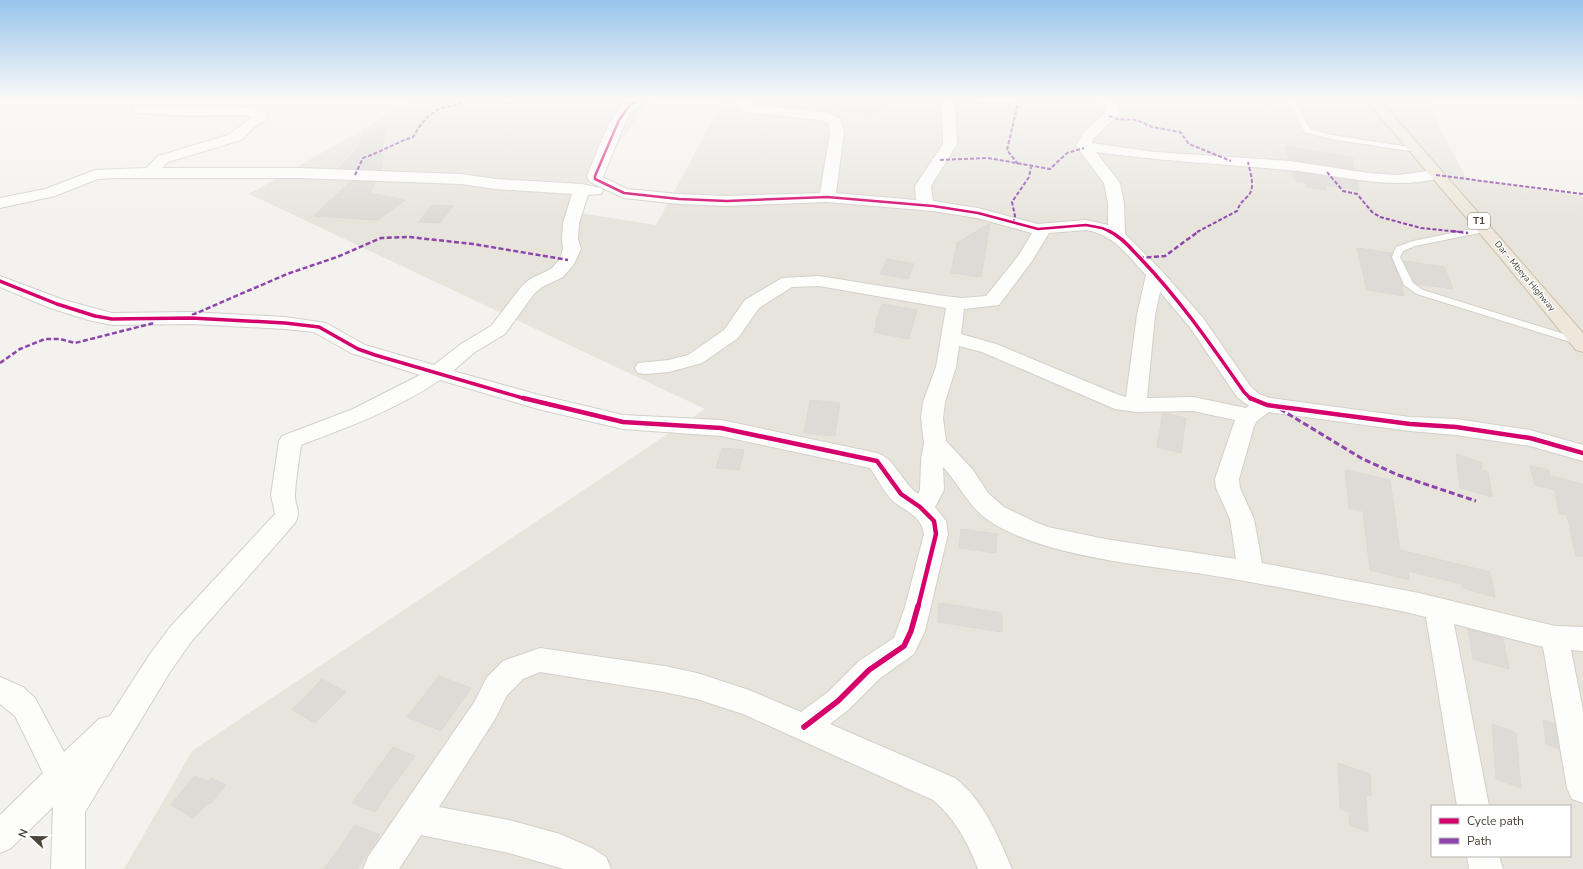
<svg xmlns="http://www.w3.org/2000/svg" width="1583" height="869" font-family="'Nunito Sans',sans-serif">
	<rect width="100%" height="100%" fill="#f4f2ee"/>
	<path fill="#e7e4dc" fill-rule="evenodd" d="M 416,99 L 652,99 L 567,211 L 656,225 L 724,99 L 1425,99 L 1466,178 L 1583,196 L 1583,869 L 124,869 L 192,751 L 705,409 L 249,194 ZM 1432,806 L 1570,806 L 1570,856 L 1432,856 Z"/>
	<g fill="#dedbd6" stroke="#dcd9d4">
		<path d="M 833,99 L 886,99 L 876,115 L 872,114 L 871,117 L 848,113 L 850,111 L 833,109 Z"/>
		<path d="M 386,129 L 381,156 L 385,156 L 380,166 L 383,165 L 381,170 L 339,168 L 360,146 L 363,133 Z"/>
		<path d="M 1285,146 L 1352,157 L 1354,169 L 1289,159 Z"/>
		<path d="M 1292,172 L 1357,181 L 1359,190 L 1325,185 L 1326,190 L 1306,187 L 1306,183 L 1295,181 Z"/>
		<path d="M 351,181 L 375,182 L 370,193 L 405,200 L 378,220 L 314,216 Z"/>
		<path d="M 432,205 L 453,206 L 440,223 L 419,222 Z"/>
		<path d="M 990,223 L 981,277 L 951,273 L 957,243 Z"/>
		<path d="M 1357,248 L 1392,253 L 1391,258 L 1401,281 L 1404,296 L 1367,290 Z"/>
		<path d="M 887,259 L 914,264 L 908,279 L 880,274 Z"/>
		<path d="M 1404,261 L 1444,267 L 1453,289 L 1416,284 Z"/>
		<path d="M 882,304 L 917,310 L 909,339 L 874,332 L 877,325 L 875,325 Z"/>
		<path d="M 810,400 L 840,403 L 835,436 L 804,433 Z"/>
		<path d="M 1163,413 L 1186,418 L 1181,453 L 1157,447 Z"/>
		<path d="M 722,448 L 744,450 L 739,470 L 716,468 Z"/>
		<path d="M 1456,454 L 1482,463 L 1481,470 L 1488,472 L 1492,497 L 1460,488 Z"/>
		<path d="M 1530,466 L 1548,470 L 1554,489 L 1535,485 Z"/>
		<path d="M 1345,470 L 1390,480 L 1400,550 L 1490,572 L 1495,597 L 1463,588 L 1462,584 L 1408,571 L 1409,580 L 1370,570 L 1363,511 L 1349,508 Z"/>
		<path d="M 1552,476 L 1583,484 L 1583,556 L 1576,556 L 1567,515 L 1559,513 Z"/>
		<path d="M 961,529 L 997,534 L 996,553 L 959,548 Z"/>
		<path d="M 939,603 L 1002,613 L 1002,632 L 938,622 Z"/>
		<path d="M 1468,629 L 1503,639 L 1509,669 L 1473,659 Z"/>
		<path d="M 439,676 L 471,688 L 441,731 L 407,717 Z"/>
		<path d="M 322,679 L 346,692 L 315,723 L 292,710 Z"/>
		<path d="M 1543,720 L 1555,724 L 1559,749 L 1546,744 Z"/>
		<path d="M 1492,724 L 1516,733 L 1521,788 L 1496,779 Z"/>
		<path d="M 393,747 L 415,756 L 375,812 L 352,803 Z"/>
		<path d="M 1338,763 L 1370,774 L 1371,796 L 1366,794 L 1368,832 L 1350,825 L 1349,812 L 1340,809 Z"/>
		<path d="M 194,776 L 209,781 L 211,778 L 226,785 L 210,804 L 208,803 L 193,818 L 171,805 Z"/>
		<path d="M 355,825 L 380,835 L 357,869 L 324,869 Z"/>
	</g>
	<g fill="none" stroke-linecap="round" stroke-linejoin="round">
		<defs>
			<g id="lane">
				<path d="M 1288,99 L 1294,99 L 1310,129 L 1332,135 L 1416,148 L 1420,150 L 1416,152 L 1331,139 L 1304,132 Z"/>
				<path d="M 1486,226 L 1490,229 L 1489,231 L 1415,246 L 1403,251 L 1400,257 L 1413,283 L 1423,290 L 1583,340 L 1583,346 L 1417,294 L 1404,285 L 1392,257 L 1396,247 L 1413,241 Z"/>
			</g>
			<g id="street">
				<path d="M 631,99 L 648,99 L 635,108 L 626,120 L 603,177 L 627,189 L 679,194 L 727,196 L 820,193 L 830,133 L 828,123 L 820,120 L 746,112 L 740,109 L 737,99 L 751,99 L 751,104 L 754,105 L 823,112 L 840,118 L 844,133 L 836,193 L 916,200 L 915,186 L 943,144 L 941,99 L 955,99 L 957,144 L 931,186 L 933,201 L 978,208 L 1038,224 L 1086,220 L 1108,225 L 1108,203 L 1104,183 L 1076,146 L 1083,133 L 1105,113 L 1105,108 L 1095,99 L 1110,99 L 1119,107 L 1119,114 L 1094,138 L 1092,143 L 1155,152 L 1290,161 L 1369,173 L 1398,175 L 1436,170 L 1441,172 L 1444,175 L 1441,178 C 1389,191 1340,175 1288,170 C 1224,164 1160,161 1096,152 L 1120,183 L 1124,203 L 1125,234 L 1161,270 L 1203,318 L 1251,387 L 1259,394 L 1270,398 L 1410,417 L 1456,419 L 1530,430 L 1583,445 L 1583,461 L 1530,446 L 1456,435 L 1410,431 L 1269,412 L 1257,421 L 1254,426 L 1239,479 L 1240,488 L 1254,519 L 1262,563 L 1419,593 L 1555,626 L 1583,627 L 1583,651 L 1571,650 L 1583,710 L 1583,803 L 1572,799 L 1567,788 L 1543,647 L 1454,624 L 1489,806 L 1457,806 L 1426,617 C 1399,610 1371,605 1343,600 C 1299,591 1254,582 1209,575 C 1144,565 1042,557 988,520 C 969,507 959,484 943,467 L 944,490 L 935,507 L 946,521 L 948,534 L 925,631 L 914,654 L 879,679 L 848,710 L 830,724 L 955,778 C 984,801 998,836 1012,869 L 978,869 C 968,843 955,818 933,800 L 743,714 L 697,699 L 664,692 L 540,672 L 523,679 L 507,695 L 495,719 L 439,807 L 509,820 L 560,834 L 592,848 L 606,857 L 611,869 L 564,869 L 509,853 L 421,835 L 399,869 L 363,869 L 368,857 L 475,701 L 487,677 L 503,661 L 540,648 L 664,666 L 697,673 L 749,690 L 801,712 L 828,692 L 859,661 L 894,638 L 905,607 L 924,534 C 921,515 906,512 893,501 C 884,492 877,478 870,468 L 721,436 L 623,429 L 538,409 L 440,380 C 397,409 349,427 301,445 C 299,461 296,477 295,493 C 294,506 302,510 295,523 L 191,642 L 170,672 L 85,812 L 85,869 L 51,869 L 53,807 L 11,848 L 0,853 L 0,815 L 43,773 L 15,716 L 0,704 L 0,677 L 23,687 L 35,698 L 64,752 L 99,719 L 110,716 L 150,654 L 171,626 L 275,514 L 271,495 L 279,441 L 282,436 L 353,409 L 420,375 L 351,353 L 314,332 L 285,329 L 191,324 L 112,325 L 88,320 L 50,308 L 0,287 L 0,276 L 64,300 L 112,313 L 191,312 L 285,317 L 326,323 L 365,345 L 434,365 L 461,344 L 491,326 L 522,286 L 530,279 L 551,269 L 560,259 L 563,249 L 562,239 L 563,223 L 572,194 L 496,189 L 461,184 L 300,178 L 118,178 L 98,179 L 55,196 L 0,208 L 0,198 L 45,189 L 95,170 L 146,168 L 158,156 L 228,135 L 252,117 L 246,115 L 190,116 L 138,113 L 133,112 L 131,109 L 133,106 L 247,107 L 266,112 L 268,115 L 265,121 L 254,127 L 244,138 L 238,141 L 168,162 L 162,168 L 300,168 L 461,174 L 496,179 L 582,184 L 601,188 L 603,191 L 601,194 L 588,195 L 579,223 L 578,239 L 581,249 L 574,264 L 563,277 L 542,287 L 534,294 L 505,334 L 475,352 L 453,371 L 539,395 L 623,415 L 721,420 L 877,453 C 895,458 902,483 918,494 L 920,490 L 921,460 L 924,443 L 921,418 L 923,402 L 936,367 L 946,308 L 819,286 L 792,287 L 759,308 L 738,338 L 702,363 L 669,372 L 645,374 L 638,373 L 635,368 L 638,363 L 669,360 L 688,355 L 724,330 L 745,300 L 782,278 L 819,276 L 944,296 L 962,298 L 986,296 L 1019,255 L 1032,233 L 977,218 L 933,211 L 827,202 L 727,206 L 679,204 L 624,198 L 590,182 L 587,176 C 597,154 610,110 631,99 ZM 1086,230 C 1115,235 1127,255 1146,275 L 1137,315 L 1126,397 L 1119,395 L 996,344 L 961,334 L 964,309 L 999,305 L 1032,261 L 1049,233 ZM 1160,292 L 1189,326 L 1237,397 L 1249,406 L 1246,408 L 1193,397 L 1147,398 L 1155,315 ZM 959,346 L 982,352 L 1115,409 L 1136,412 L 1193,411 L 1235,420 L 1215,479 L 1216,488 L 1230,519 L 1236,559 L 1105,539 L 1048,527 L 1033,521 L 1004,507 L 988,493 L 973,470 L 946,441 L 943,418 L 945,402 L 956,367 Z"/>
				<path d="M 975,99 L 1021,99 L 1019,102 L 1014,103 L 982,103 L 977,102 Z"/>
				<path d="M 1467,856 L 1499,856 L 1503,869 L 1469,869 Z"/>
			</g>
			<path id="highway" d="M 1365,99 L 1379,99 L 1583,333 L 1583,352 L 1576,350 L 1499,256 Z"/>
		</defs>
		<use href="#lane" stroke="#d2d0cb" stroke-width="2"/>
		<use href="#street" stroke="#d2d0cb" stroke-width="2"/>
		<use href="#highway" stroke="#ccbfa9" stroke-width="2"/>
		<use href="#lane" fill="#fdfdfc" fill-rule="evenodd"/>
		<use href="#street" fill="#fdfdfc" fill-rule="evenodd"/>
		<use href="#highway" fill="#ede8db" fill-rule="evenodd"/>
		<g stroke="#8e44ad" stroke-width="2" stroke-dasharray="4 2" stroke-linecap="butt">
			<path d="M 1109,116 L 1117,119 L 1137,120 L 1152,127 L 1180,132 L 1189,144 L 1231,161"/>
			<path d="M 940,160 L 988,158 L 1050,169 L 1067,153 L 1084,148"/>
			<path d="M 1018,164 L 1007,150 L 1019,99"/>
			<path d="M 1327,172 L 1343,191 L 1357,194 L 1372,212 L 1380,217 L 1421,228 L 1460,232"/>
			<path d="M 355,175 L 363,158 C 381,152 395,143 413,137 C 420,125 428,113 442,108 C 448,106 454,107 460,103 L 460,99"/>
			<path d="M 1436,175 L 1583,194"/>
			<path d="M 1013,223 L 1015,216 L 1012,202 L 1029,177 L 1031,167"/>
			<path d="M 1197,232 L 1237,211 C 1240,203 1242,202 1248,196 C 1256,188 1250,172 1248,162"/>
		</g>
		<g stroke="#8e44ad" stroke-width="2.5" stroke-dasharray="5 2.5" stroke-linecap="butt">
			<path d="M 1451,231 L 1468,233"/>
			<path d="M 1139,258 L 1165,256 L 1199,231"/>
			<path d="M 192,315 L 287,274 L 337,257 L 381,238 L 409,237 L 473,244 L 568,260"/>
			<path d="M 0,363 L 20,349 L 45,339 L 60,339 L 75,343 L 154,323"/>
		</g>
		<path stroke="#8e44ad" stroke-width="3" stroke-dasharray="6 3" stroke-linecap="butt" d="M 1280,409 L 1361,458 L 1398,475 L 1476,501"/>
		<defs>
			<path id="cycleway-far3" d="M 641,99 L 630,105 L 619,120 L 595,176 L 595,179 L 624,193 L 679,199 L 727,201 L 827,197 L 933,206 L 978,213 L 1038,229 L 1086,225 L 1102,228 L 1111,232"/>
			<g id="cycleway-far2">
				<path d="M 1109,231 C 1122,237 1131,249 1141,259 C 1181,301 1211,345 1244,392 L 1251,399"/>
				<path d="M 0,281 L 57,304 L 95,316 L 112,319 L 191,318 L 285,323 L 319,327 L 358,349 L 375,355 L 526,399"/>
			</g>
			<g id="cycleway-far1">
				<path d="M 523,398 L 623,422 L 721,428 L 877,461 L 901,494 L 920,507 L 934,521 L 936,534 L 918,607"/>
				<path d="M 1250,398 L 1267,405 L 1410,424 L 1456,427 L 1530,438 L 1583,453"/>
			</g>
			<path id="cycleway" d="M 804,727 L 838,701 L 869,670 L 904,646 L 911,631 L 918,606"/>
		</defs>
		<use href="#cycleway-far3" stroke="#fff" stroke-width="4"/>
		<use href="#cycleway-far2" stroke="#fff" stroke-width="5.5"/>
		<use href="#cycleway-far1" stroke="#fff" stroke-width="7"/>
		<use href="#cycleway" stroke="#fff" stroke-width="8"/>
		<use href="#cycleway-far3" stroke="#d6006c" stroke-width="2.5"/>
		<use href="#cycleway-far2" stroke="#d6006c" stroke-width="3.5"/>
		<use href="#cycleway-far1" stroke="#d6006c" stroke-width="4.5"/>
		<use href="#cycleway" stroke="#d6006c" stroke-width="5.5"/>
	</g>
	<linearGradient id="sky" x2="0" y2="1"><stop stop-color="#98c4ec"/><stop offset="0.45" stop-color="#faf9f7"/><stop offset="1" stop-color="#faf9f7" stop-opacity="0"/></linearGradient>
	<rect width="1583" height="221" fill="url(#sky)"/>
	<g text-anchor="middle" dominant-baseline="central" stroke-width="3" stroke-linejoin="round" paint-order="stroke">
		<g font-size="9" fill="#4b4439" stroke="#fff">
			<text transform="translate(1525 276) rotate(50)">Dar - Mbeya Highway</text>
		</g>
		<rect fill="#fff" stroke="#817c74" stroke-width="1" x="1468" y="213" width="22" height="16" rx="3"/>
		<g font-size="10" font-weight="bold" fill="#4b4439">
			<text x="1479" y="221">T1</text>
		</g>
	</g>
	<rect x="1431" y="805" width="140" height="52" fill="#ffffff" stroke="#b7b4b0"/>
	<rect x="1439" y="818" width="20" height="6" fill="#d6006c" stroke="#b7b4b0"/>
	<text x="1467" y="825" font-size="12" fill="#4b4439">Cycle path</text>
	<rect x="1439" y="838" width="20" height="6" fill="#8e44ad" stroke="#b7b4b0"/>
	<text x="1467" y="845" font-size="12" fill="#4b4439">Path</text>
	<g transform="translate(32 837) rotate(292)" stroke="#ffffff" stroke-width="3" paint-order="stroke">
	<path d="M0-3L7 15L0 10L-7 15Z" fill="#4b4439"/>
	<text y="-6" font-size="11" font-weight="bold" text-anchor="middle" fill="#4b4439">N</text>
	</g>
</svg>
